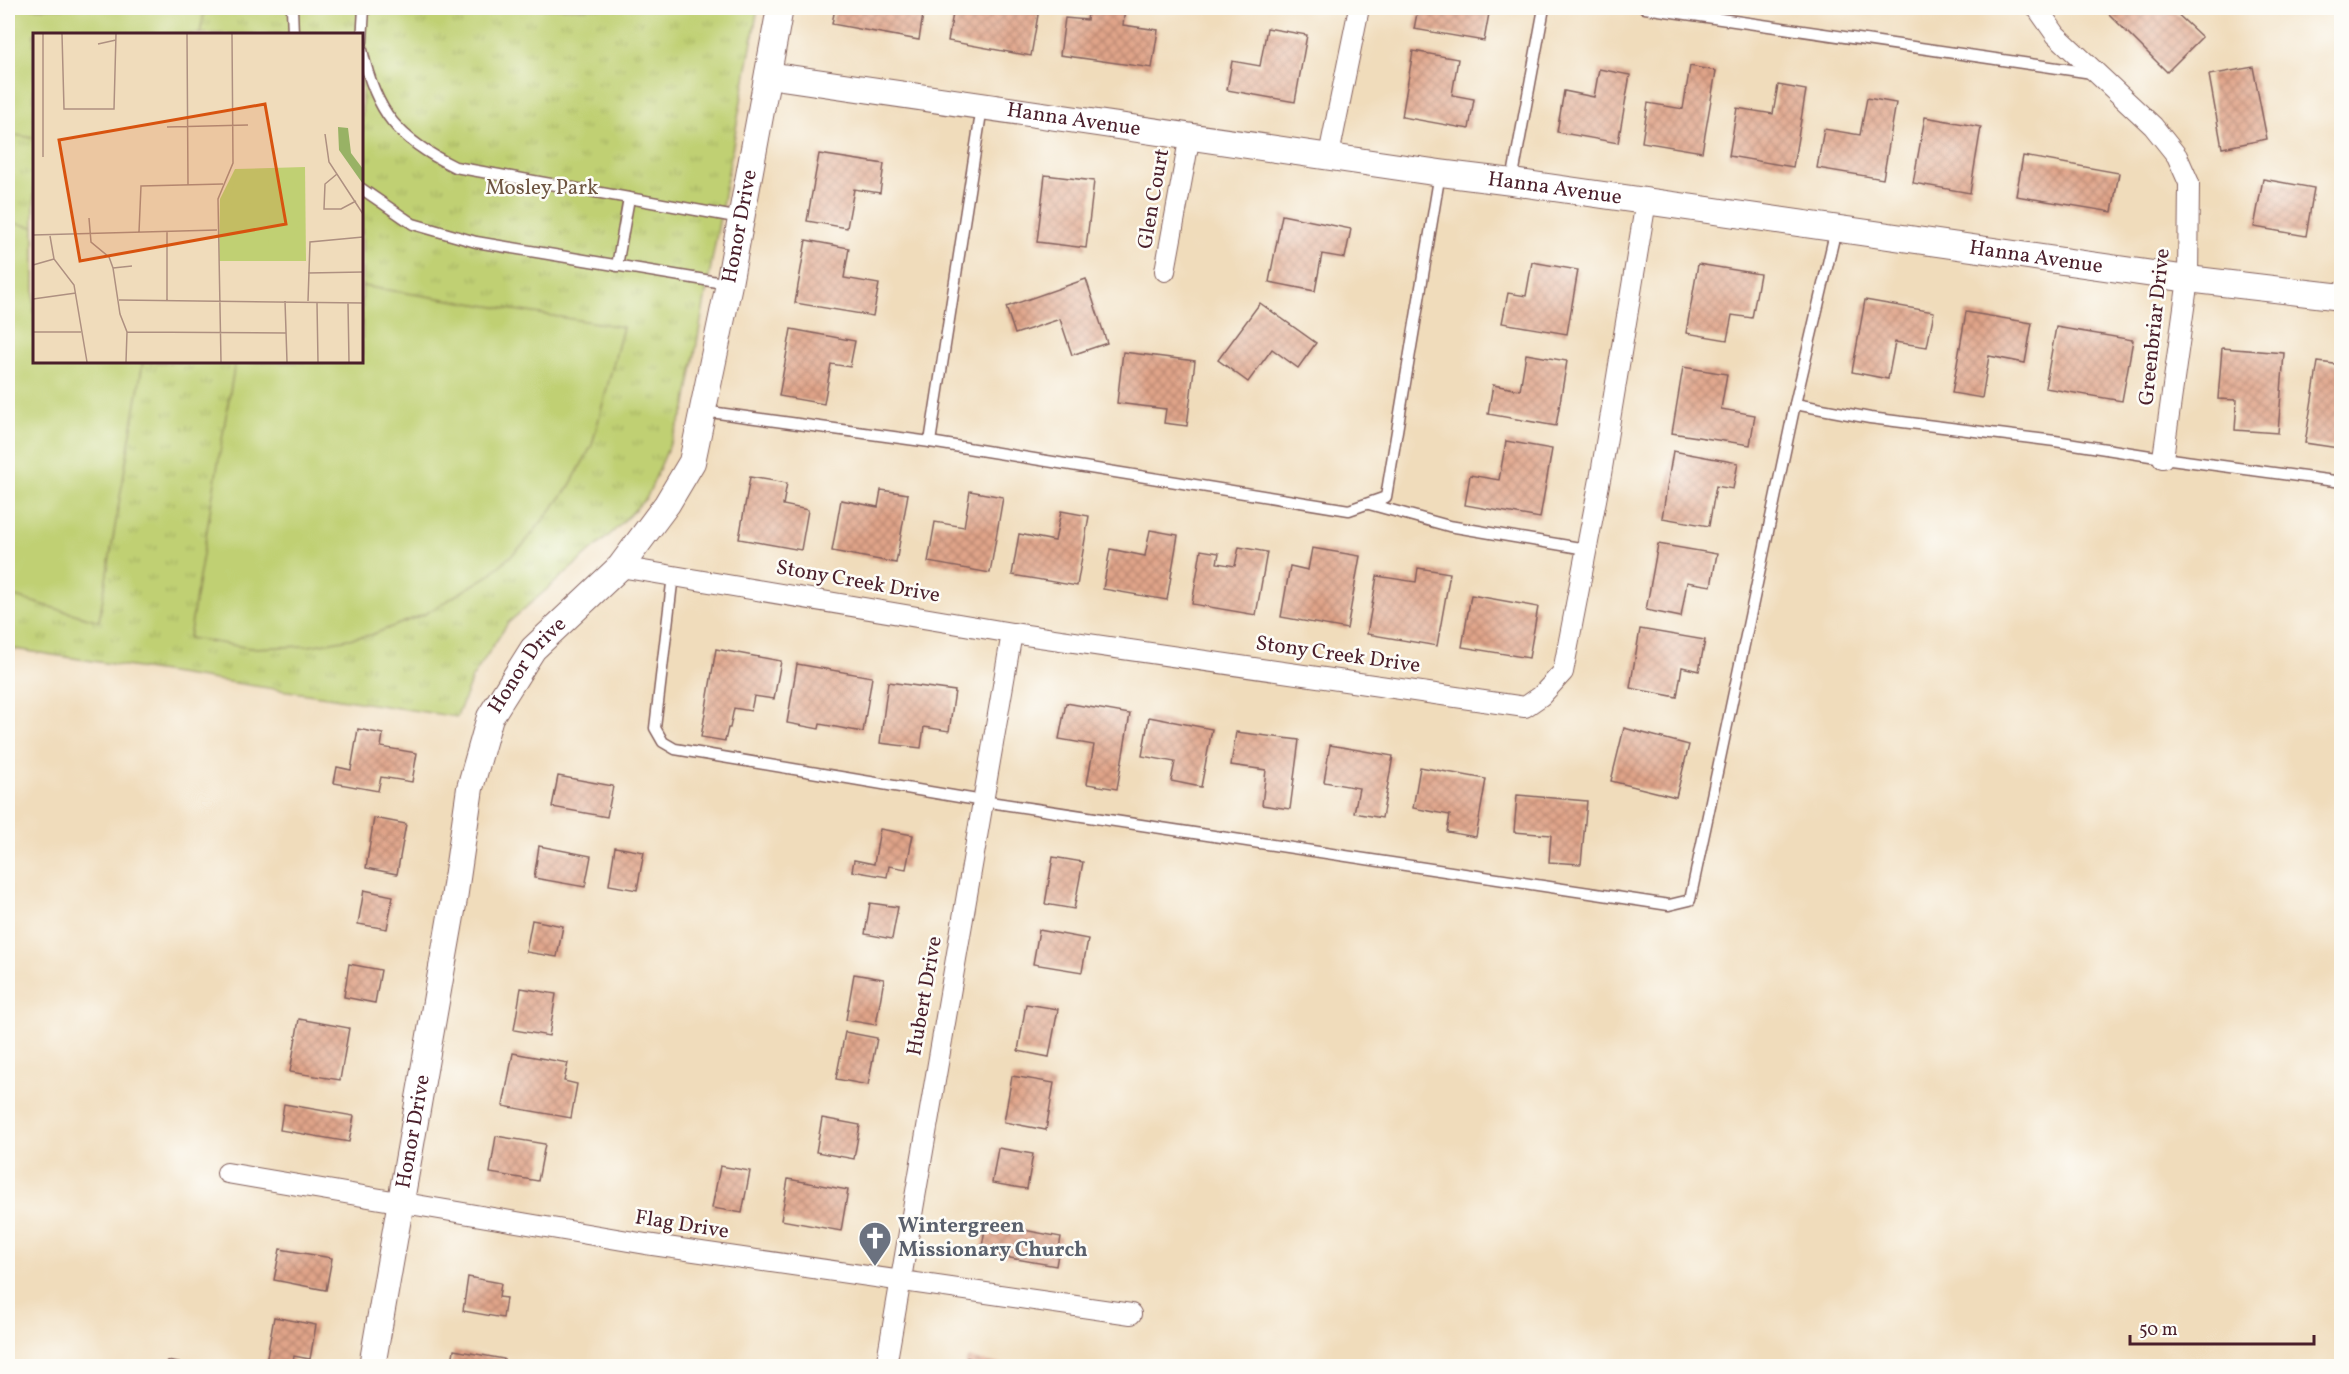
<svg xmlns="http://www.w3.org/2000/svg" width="2349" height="1374" font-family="Vollkorn,serif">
	<defs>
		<pattern id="park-tufts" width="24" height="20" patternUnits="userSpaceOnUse" patternTransform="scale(1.5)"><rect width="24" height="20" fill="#c0d073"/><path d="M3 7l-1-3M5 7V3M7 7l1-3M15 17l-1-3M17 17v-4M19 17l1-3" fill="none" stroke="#a6b264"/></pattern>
		<pattern id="building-cross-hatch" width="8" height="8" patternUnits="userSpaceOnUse" patternTransform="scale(1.5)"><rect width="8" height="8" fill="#e0a489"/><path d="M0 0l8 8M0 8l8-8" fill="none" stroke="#b88570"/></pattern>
	</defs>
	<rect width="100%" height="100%" fill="#fdfcf7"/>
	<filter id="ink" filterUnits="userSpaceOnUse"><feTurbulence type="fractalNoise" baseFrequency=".0167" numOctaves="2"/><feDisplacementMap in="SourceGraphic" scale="12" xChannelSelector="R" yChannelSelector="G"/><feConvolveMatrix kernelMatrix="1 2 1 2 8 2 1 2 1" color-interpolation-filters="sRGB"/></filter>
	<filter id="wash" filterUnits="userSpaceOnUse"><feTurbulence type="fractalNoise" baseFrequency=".008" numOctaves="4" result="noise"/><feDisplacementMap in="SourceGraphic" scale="24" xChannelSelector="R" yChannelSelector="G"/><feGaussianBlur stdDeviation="1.35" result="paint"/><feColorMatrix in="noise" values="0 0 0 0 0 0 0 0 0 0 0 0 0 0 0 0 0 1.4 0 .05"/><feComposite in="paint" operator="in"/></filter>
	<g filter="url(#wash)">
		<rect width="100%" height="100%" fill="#f0dcbb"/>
		<path fill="url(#park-tufts)" stroke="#85784f" stroke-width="1.5" fill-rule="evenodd" d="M 8,8 L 758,8 L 685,409 L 647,497 L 614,531 L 508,623 L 472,678 L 457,717 L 8,648 ZM 34,34 L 362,34 L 362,362 L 34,362 Z"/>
		<g fill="#c0d073" stroke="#85784f" stroke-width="1.5">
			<path d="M 8,8 L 205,8 L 200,34 L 34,34 L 34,138 L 8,134 Z"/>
			<path d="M 8,222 L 34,227 L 34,362 L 143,362 L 99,621 L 8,595 Z"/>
			<path d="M 362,286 L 623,327 L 592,445 L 569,487 L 524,544 L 488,576 L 425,614 L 371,635 L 309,646 L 250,648 L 189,638 L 235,362 L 362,362 Z"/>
		</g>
		<g id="blocks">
			<g fill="url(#building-cross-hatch)">
				<path d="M 835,8 L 924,8 L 919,40 L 832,24 Z"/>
				<path d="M 954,8 L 1039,9 L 1031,56 L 948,41 Z"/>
				<path d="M 1089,8 L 1125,9 L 1123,25 L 1158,30 L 1152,68 L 1060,55 L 1065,18 L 1087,20 Z"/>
				<path d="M 1418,8 L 1490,8 L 1484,41 L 1414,29 Z"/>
				<path d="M 2109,8 L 2171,8 L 2202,37 L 2167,72 L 2106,11 Z"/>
				<path d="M 1267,28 L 1307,35 L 1295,102 L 1227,90 L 1232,61 L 1260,66 Z"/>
				<path d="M 1413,51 L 1458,59 L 1452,95 L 1474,99 L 1469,129 L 1402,117 Z"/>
				<path d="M 1690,66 L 1716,71 L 1702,152 L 1642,142 L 1648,103 L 1683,109 Z"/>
				<path d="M 2253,67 L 2267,139 L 2222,148 L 2209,75 Z"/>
				<path d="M 1599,69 L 1630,75 L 1618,143 L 1557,132 L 1564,91 L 1594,97 Z"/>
				<path d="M 1778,85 L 1806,90 L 1793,167 L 1729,156 L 1737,108 L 1773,114 Z"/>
				<path d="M 1867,98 L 1896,103 L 1883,179 L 1817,168 L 1824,129 L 1860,135 Z"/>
				<path d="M 1925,117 L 1981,127 L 1970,193 L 1913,183 Z"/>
				<path d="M 819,154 L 884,164 L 880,193 L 854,189 L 847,228 L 807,221 Z"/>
				<path d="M 2023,156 L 2119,173 L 2112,212 L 2016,196 Z"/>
				<path d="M 1045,175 L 1094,181 L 1086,248 L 1037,242 Z"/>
				<path d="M 2263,179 L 2314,188 L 2306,236 L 2254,227 Z"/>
				<path d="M 1282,215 L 1351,229 L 1345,258 L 1322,254 L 1315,291 L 1269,282 Z"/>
				<path d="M 806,240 L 849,248 L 844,278 L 879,284 L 873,316 L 795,303 Z"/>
				<path d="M 1532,262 L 1578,270 L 1567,334 L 1502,323 L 1508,293 L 1526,296 Z"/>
				<path d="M 1698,264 L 1760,274 L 1752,318 L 1732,315 L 1727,340 L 1686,333 Z"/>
				<path d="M 1086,279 L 1107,343 L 1072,355 L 1060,319 L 1015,334 L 1006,307 Z"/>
				<path d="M 1865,300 L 1934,312 L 1927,347 L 1895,342 L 1888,379 L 1852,372 Z"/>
				<path d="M 1260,303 L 1316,343 L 1298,368 L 1272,349 L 1248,382 L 1218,360 Z"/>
				<path d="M 1966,312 L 2032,323 L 2025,363 L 1989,356 L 1982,398 L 1952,393 Z"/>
				<path d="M 2056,327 L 2133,340 L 2122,401 L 2045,388 Z"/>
				<path d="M 791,329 L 855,341 L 850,367 L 831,364 L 824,404 L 779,396 Z"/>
				<path d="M 2222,348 L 2284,353 L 2278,433 L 2235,430 L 2237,400 L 2218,399 Z"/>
				<path d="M 1123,352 L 1195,361 L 1187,426 L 1164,423 L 1166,409 L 1117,403 Z"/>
				<path d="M 1526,354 L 1567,361 L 1556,426 L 1488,414 L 1493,385 L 1520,390 Z"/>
				<path d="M 2318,362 L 2342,365 L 2342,426 L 2338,448 L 2305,443 Z"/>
				<path d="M 1683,367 L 1727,374 L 1721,409 L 1755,415 L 1750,445 L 1672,433 Z"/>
				<path d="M 1506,441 L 1552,449 L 1540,518 L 1465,505 L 1470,475 L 1499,480 Z"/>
				<path d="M 1673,451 L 1738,463 L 1733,489 L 1716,486 L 1709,526 L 1662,518 Z"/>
				<path d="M 750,477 L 787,483 L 783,505 L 808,510 L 801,550 L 739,539 Z"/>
				<path d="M 881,490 L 908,494 L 896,563 L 832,551 L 841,500 L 878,507 Z"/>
				<path d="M 970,491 L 1003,497 L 990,573 L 928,562 L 935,522 L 964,527 Z"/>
				<path d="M 1061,511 L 1089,516 L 1077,586 L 1012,575 L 1019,534 L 1055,541 Z"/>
				<path d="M 1150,530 L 1178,535 L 1167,600 L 1103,589 L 1110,549 L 1145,556 Z"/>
				<path d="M 1658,544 L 1717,554 L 1711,586 L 1687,582 L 1681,617 L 1646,610 Z"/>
				<path d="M 1239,547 L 1267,552 L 1256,615 L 1192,604 L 1201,550 L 1219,553 L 1217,563 L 1235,566 Z"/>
				<path d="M 1312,548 L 1360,556 L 1347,629 L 1281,617 L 1290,566 L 1308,570 Z"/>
				<path d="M 1418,568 L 1450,573 L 1437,646 L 1367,634 L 1377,576 L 1416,582 Z"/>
				<path d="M 1471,595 L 1538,607 L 1529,658 L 1462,647 Z"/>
				<path d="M 1640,629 L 1705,640 L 1699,671 L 1682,667 L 1677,697 L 1630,688 Z"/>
				<path d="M 716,649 L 781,661 L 774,699 L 754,696 L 751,711 L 734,708 L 730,728 L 728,728 L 725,741 L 701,737 Z"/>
				<path d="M 797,664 L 872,677 L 863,732 L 820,724 L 819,729 L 787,723 Z"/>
				<path d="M 888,682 L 955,691 L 949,731 L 924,727 L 921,748 L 880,743 Z"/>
				<path d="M 1066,703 L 1130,714 L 1117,789 L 1087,784 L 1094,745 L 1059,739 Z"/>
				<path d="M 1149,717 L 1212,729 L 1201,787 L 1171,781 L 1175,762 L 1142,756 Z"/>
				<path d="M 1624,728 L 1689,745 L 1676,797 L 1611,781 Z"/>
				<path d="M 358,729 L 383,734 L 381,747 L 417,753 L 412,782 L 381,777 L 378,791 L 334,783 L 337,767 L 351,770 Z"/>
				<path d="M 1236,732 L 1299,740 L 1290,809 L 1262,805 L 1266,770 L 1231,765 Z"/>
				<path d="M 1330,745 L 1393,756 L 1382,818 L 1354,813 L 1359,788 L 1324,782 Z"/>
				<path d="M 1420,767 L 1486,779 L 1476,837 L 1447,832 L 1450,815 L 1413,808 Z"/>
				<path d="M 558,776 L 613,786 L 607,817 L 552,807 Z"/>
				<path d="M 1517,795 L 1587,801 L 1581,864 L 1549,862 L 1551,835 L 1514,832 Z"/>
				<path d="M 374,818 L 406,824 L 397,874 L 366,868 Z"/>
				<path d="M 880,829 L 913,835 L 906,869 L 889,866 L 887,877 L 852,871 L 854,860 L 874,864 Z"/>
				<path d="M 539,846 L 591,856 L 585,887 L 534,878 Z"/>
				<path d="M 615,847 L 644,852 L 637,890 L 609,885 Z"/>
				<path d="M 1053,857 L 1083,862 L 1074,909 L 1045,904 Z"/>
				<path d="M 364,890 L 393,896 L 387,929 L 358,924 Z"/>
				<path d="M 870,903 L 898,907 L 892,939 L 865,934 Z"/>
				<path d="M 532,920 L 563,926 L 557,957 L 526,952 Z"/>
				<path d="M 1039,930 L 1088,939 L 1082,972 L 1033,964 Z"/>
				<path d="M 349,964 L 381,970 L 375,1003 L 344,997 Z"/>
				<path d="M 854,974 L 884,979 L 876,1025 L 846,1020 Z"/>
				<path d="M 521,988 L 556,994 L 549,1036 L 514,1030 Z"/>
				<path d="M 1026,1004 L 1058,1009 L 1049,1057 L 1018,1051 Z"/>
				<path d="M 299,1019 L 349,1028 L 340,1080 L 290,1072 Z"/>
				<path d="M 845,1032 L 877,1038 L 868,1085 L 836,1079 Z"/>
				<path d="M 513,1053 L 568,1063 L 564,1081 L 577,1084 L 571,1118 L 503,1106 Z"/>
				<path d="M 1012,1076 L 1054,1083 L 1046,1130 L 1004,1122 Z"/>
				<path d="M 284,1104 L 354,1116 L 349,1142 L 280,1130 Z"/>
				<path d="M 822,1118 L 860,1125 L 854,1159 L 816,1152 Z"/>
				<path d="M 496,1136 L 545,1144 L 538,1181 L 490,1173 Z"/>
				<path d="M 998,1148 L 1033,1154 L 1027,1189 L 992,1183 Z"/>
				<path d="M 720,1166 L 750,1171 L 742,1213 L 712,1208 Z"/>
				<path d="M 788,1179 L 848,1190 L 841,1231 L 781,1220 Z"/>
				<path d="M 986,1223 L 1061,1237 L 1056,1266 L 981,1253 Z"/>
				<path d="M 280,1249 L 332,1258 L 326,1290 L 274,1280 Z"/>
				<path d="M 468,1277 L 501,1283 L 499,1297 L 506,1298 L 503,1318 L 463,1311 Z"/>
				<path d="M 274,1317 L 316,1325 L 310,1359 L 294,1356 L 292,1366 L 266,1363 Z"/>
				<path d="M 454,1350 L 504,1359 L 503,1366 L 451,1366 Z"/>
				<path d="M 967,1358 L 1006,1365 L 1006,1366 L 965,1366 Z"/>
				<path d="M 167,1361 L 190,1365 L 190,1366 L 166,1366 Z"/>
			</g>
		</g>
	</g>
	<g filter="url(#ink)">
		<use href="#blocks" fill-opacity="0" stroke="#84615d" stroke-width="1.5"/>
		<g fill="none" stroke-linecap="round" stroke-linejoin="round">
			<defs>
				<g id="service">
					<path d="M 292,8 L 293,34"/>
					<path d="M 1645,8 L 2092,73"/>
					<path d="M 362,42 L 364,8"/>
					<path d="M 362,50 C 376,113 398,139 455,167 L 741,218"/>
					<path d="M 1512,181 L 1544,8"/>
					<path d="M 362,189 L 413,224 L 476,242 L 729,284"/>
					<path d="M 617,266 L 629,198"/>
					<path d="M 1795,404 L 1870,418 L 2055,441 L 2163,458 L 2342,482"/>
					<path d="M 703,411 L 930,442 L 1349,510 L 1386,497 L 1440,173"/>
					<path d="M 930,442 L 982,107"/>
					<path d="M 1369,504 L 1449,526 L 1586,549"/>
					<path d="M 673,575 L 655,728 L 663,742 L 675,749 L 983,801 L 1669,905 L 1690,900 L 1795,404 L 1836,229"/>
				</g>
				<g id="minor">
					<path d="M 2037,8 L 2056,35 L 2153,126 L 2177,156 L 2189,183 L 2188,279 L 2163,458"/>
					<path d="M 1329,155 L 1359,8"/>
					<path d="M 1165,271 L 1190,135"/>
					<path d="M 620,567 L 1012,633 L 1525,707 L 1541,696 L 1563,672 L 1601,474 L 1646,201"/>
					<path d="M 227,1173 L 646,1244 L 1131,1314"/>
					<path d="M 886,1366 L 1012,633"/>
				</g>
				<g id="tertiary">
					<path id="s1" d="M 768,75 L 1440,173 L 1512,182 L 2188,279 L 2342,297"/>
					<path id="s2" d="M 372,1366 L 454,899 L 470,788 L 490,717 L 533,649 L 620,567 L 667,504 L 692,462 L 729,284 L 780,8"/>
				</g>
			</defs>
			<use href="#service" stroke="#84615d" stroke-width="13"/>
			<use href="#minor" stroke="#84615d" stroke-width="22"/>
			<use href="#tertiary" stroke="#84615d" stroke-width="28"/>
			<use href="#service" stroke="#fff" stroke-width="10"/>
			<use href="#minor" stroke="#fff" stroke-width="20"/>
			<use href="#tertiary" stroke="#fff" stroke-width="26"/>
		</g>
	</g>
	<defs>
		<symbol id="church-pin" viewBox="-11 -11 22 30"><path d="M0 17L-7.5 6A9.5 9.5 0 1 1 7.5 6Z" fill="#6b7280" stroke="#fdfcf7"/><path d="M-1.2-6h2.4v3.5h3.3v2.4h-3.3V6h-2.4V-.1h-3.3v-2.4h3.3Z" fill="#fff"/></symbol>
	</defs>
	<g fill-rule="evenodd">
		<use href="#church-pin" x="856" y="1219" width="38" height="52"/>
	</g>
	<g text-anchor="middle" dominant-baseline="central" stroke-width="5" stroke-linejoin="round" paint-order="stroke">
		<g font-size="21" fill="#4a1f2b" stroke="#fdfcf7">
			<text stroke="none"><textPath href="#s1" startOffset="309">Hanna Avenue</textPath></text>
			<text stroke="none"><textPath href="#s1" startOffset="795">Hanna Avenue</textPath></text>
			<text transform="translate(1154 199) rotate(-80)">Glen Court</text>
			<text stroke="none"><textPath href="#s2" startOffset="1228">Honor Drive</textPath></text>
			<text stroke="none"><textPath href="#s1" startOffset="1281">Hanna Avenue</textPath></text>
			<text transform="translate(2155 327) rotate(-84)">Greenbriar Drive</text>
			<text transform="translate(858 582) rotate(10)">Stony Creek Drive</text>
			<text transform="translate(1338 655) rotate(8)">Stony Creek Drive</text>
			<text stroke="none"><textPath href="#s2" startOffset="724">Honor Drive</textPath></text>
			<text transform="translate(925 996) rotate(-80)">Hubert Drive</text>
			<text stroke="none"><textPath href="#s2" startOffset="238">Honor Drive</textPath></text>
			<text transform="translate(682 1225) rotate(9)">Flag Drive</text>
		</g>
		<g font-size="21" fill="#6d5441" stroke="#fdfcf7">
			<text x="542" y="188">Mosley Park</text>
		</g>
		<g font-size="21" font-weight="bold" fill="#5b616d" stroke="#fdfcf7" text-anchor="start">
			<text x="898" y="1226">Wintergreen<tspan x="898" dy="24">Missionary Church</tspan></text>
		</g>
	</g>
	<g transform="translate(33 33)">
		<rect width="330" height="330" fill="#f0dcbb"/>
		<path d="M 305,94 L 315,95 L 318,120 L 330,136 L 330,151 L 306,117 Z" fill="#98b265"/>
		<path d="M 272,134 L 273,228 L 186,228 L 187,166 L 202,136 Z" fill="#c0d073"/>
		<path d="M 227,138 L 227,170 L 194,172 L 202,148 L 211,141 ZM 235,138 L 259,147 L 266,156 L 269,172 L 237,172 ZM 237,180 L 269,180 L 261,203 L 241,213 L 235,213 Z" fill="#c0d073"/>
		<path fill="none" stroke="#ae9081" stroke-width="1.5" d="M 29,1 L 31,76 L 81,76 L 83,1M 154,1 L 155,152M 65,11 L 83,7M 134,94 L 215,92M 292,101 L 296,129 L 330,181M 10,124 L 10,1M 304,141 L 292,151 L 291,176 L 308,176 L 323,168M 56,185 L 58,209 L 76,224 L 80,235 L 87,281 L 94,299 L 93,329M 106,199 L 108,153 L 190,151M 0,202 L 184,197M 17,203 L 21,226 L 41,252 L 54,329M 0,232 L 21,226M 80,235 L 99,233M 275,240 L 330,239M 0,266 L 43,260M 86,267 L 330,270M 134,267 L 134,198M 252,268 L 254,329M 275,268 L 277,209 L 330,204M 284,270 L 285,329M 315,270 L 316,329M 0,299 L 48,299M 94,299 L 253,300M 188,329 L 185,166 L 200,130 L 199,1"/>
		<path fill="#d8530f" fill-opacity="0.15" stroke="#d8530f" stroke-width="3" d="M 232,71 L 253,191 L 47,228 L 26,107 Z"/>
		<rect width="330" height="330" fill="none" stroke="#4a1f2b" stroke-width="3"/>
	</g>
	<rect width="2349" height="1374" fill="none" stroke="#fdfcf7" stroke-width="30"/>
	<path d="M2130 1335v9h184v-9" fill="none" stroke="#4a1f2b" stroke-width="3"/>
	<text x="2139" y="1335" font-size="18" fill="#4a1f2b" stroke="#fdfcf7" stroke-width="4.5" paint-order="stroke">50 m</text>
</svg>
